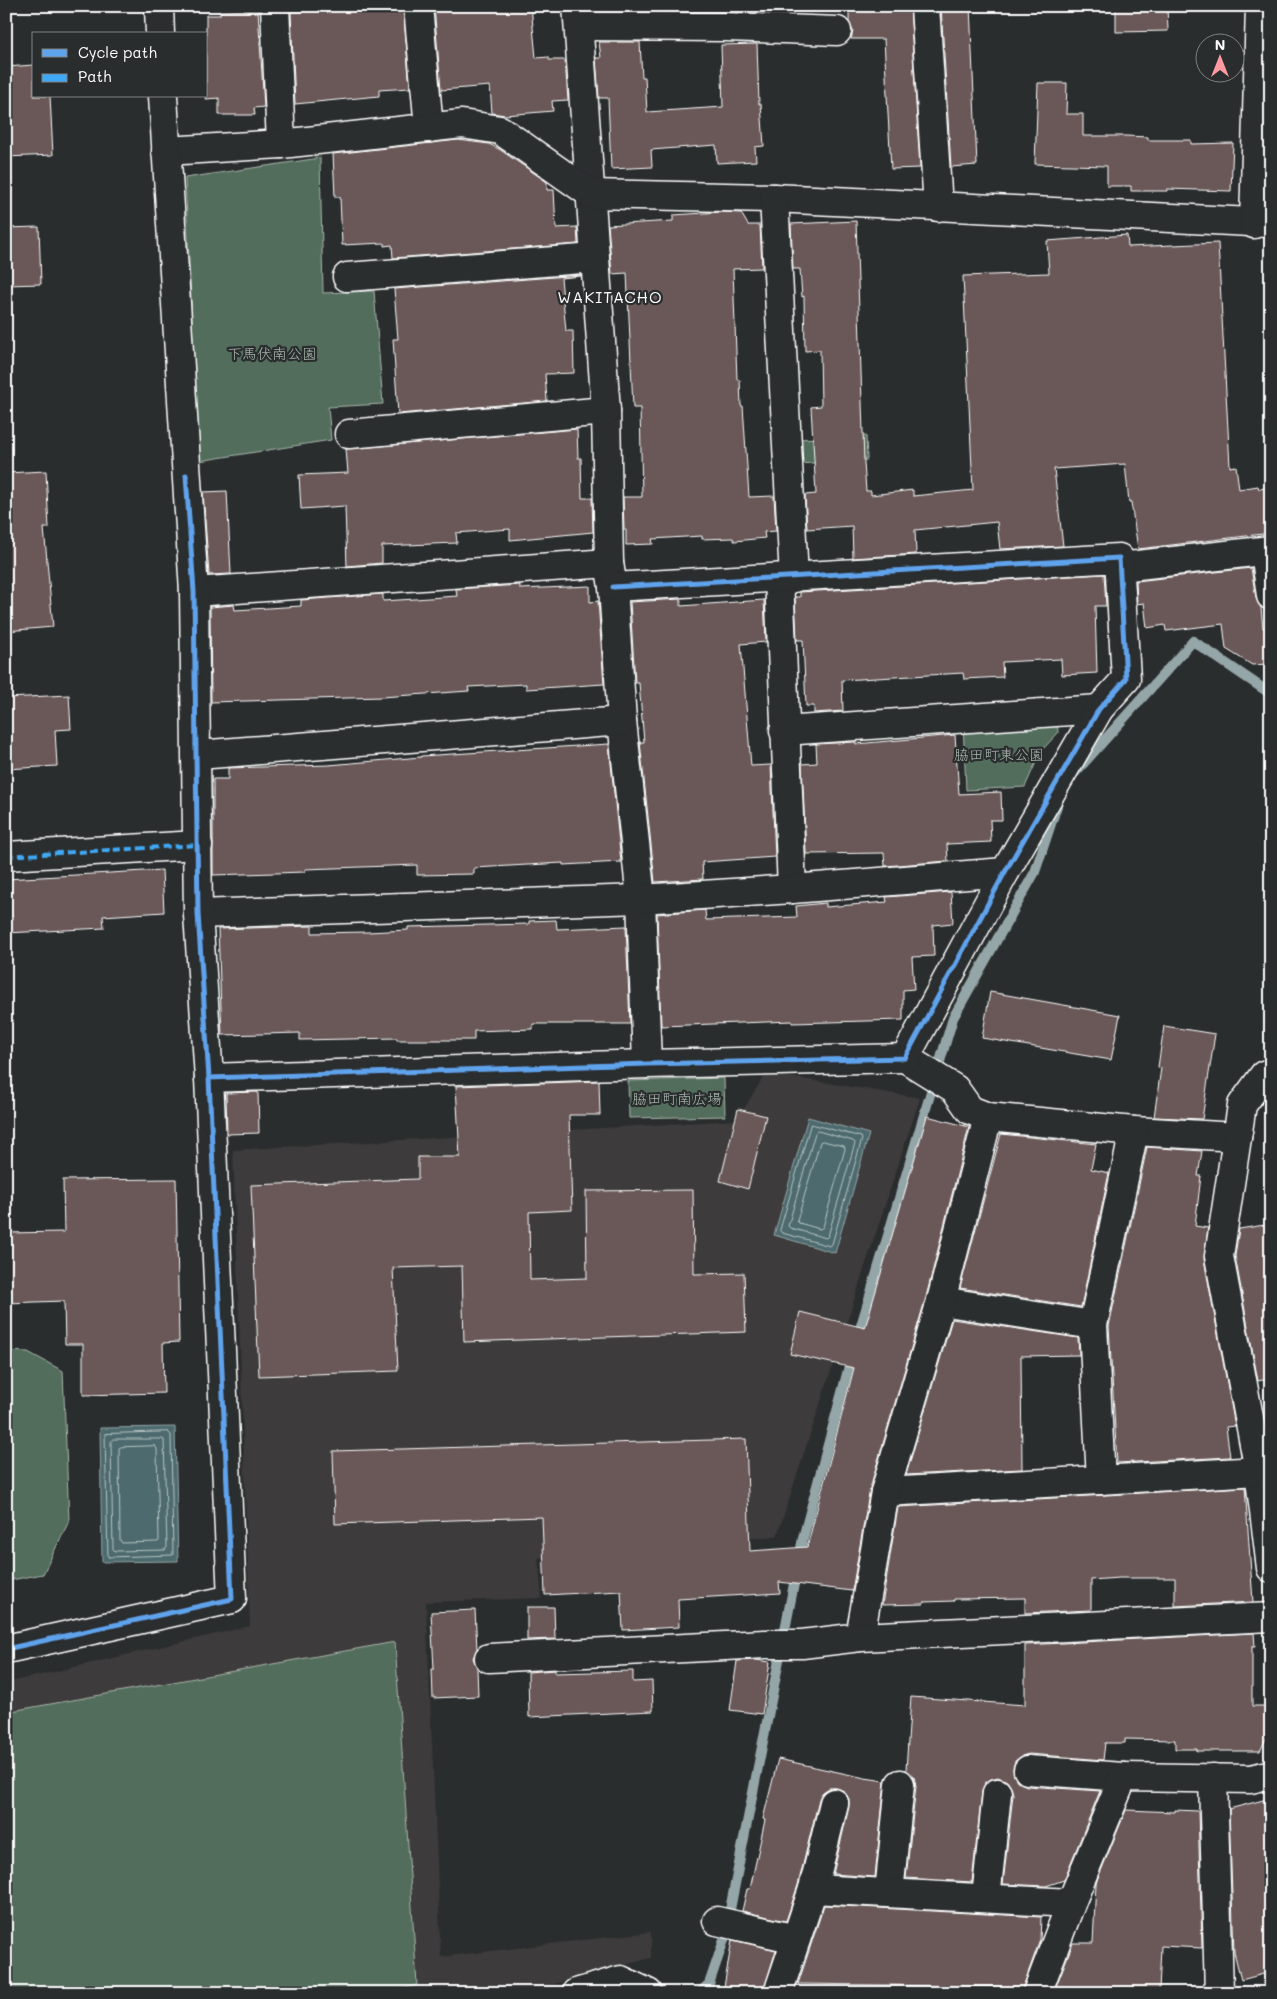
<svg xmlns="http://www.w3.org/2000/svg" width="1277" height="1999" font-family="Mali,'Klee One',sans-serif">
	<rect width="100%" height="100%" fill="#2a2d2e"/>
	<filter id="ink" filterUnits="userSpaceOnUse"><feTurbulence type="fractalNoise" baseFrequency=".02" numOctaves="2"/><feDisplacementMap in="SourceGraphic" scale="10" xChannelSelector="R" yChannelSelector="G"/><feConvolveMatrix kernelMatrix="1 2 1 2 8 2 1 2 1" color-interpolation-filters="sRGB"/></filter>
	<g filter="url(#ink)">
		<path fill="#3e3a3b" d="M 766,1073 L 920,1098 L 777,1536 L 538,1558 L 542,1598 L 426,1602 L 441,1957 L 651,1932 L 651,1958 L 521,1993 L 6,1993 L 6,1683 L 250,1626 L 233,1150 L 737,1120 Z"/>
		<g fill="#536d5c" stroke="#a9b6ae">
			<path d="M 320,158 L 323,293 L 374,291 L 383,404 L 328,407 L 331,440 L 199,461 L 185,178 Z"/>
			<path d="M 866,436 L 867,460 L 797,464 L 797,439 Z"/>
			<path d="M 1057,716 L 1058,733 L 1041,751 L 1025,787 L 966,790 L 963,722 Z"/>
			<path d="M 724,1078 L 725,1116 L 629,1118 L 628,1081 Z"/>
			<path d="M 6,1351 L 28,1352 L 63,1371 L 69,1521 L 43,1574 L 6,1581 Z"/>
			<path d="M 395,1642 L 417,1985 L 388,1993 L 6,1993 L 6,1712 Z"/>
		</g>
		<g fill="#4d6b6e" stroke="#94a6a8">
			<path d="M 808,1117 L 869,1134 L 835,1253 L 774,1235 Z"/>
			<path d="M 175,1427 L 178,1561 L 102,1562 L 100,1428 Z"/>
		</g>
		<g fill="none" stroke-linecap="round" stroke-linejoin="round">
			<g stroke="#b8c4c5" stroke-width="1">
				<path d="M 811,1124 L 861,1137 L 862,1139 L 832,1244 L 830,1246 L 782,1233 L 780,1231 Z"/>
				<path d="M 818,1131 L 853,1141 L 855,1143 L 828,1236 L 826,1238 L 790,1228 L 788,1226 L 815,1133 Z"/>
				<path d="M 823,1141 L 844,1146 L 845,1149 L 823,1227 L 820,1229 L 799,1223 L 797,1221 L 820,1142 Z"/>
				<path d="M 168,1432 L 171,1435 L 173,1555 L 108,1557 L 105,1434 Z"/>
				<path d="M 114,1439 L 162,1439 L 164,1440 L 167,1547 L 165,1550 L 115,1551 L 113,1549 L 111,1442 Z"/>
				<path d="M 155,1446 L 157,1449 L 159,1541 L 157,1542 L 122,1543 L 120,1540 L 119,1448 L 121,1447 Z"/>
			</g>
			<g stroke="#94a6a8" stroke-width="10">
				<path d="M 1075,773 L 1193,641 L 1271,694"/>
				<path d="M 857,1339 L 953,1018 L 1035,872 L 1059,800"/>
				<path d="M 699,1993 L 709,1984 L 724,1940 L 803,1538 L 852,1355"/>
			</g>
		</g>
		<g fill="#6b5958" stroke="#fff">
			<path d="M 343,6 L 403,6 L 410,88 L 379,90 L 379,96 L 295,104 L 291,12 L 344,10 Z"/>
			<path d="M 434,6 L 531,6 L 536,58 L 549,57 L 549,60 L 565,60 L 568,100 L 552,101 L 553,111 L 505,115 L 492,113 L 490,86 L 441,90 Z"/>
			<path d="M 849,6 L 910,6 L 920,168 L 891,169 L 884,39 L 851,39 L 853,31 L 849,22 Z"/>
			<path d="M 941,6 L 970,6 L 977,165 L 951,167 Z"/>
			<path d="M 1116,6 L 1167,6 L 1168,31 L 1116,32 Z"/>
			<path d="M 258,10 L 264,107 L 254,108 L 255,115 L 219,115 L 219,98 L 206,99 L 206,15 L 220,15 L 220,11 Z"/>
			<path d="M 599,42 L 640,42 L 642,77 L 645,77 L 647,112 L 723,107 L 721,45 L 757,44 L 759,104 L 761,104 L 764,146 L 755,147 L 756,161 L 717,163 L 716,145 L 651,150 L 652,167 L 611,169 L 608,98 L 599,98 L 596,58 L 601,58 Z"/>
			<path d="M 34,65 L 34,96 L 50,96 L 53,155 L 6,157 L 6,67 Z"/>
			<path d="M 1038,83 L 1067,83 L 1066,114 L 1083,114 L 1083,136 L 1126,136 L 1148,137 L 1148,140 L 1191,140 L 1191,144 L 1233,143 L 1231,191 L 1167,189 L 1167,191 L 1131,191 L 1131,186 L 1107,186 L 1107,166 L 1035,164 Z"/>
			<path d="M 458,140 L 489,144 L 499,149 L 547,182 L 547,190 L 554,190 L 556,228 L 577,227 L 578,244 L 393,258 L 392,245 L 384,246 L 384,243 L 342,245 L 340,197 L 335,197 L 333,154 Z"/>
			<path d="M 721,212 L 741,213 L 748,225 L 760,225 L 762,268 L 733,269 L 737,380 L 740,380 L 741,406 L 743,406 L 749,497 L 774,496 L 776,531 L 764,532 L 765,538 L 734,541 L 733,538 L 702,539 L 702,536 L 652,539 L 653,544 L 626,545 L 626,530 L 624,530 L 623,497 L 642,497 L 640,408 L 633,408 L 627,273 L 612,274 L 608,225 L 673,221 L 673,215 Z"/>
			<path d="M 856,221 L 864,463 L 866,491 L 871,491 L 871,495 L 913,490 L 913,496 L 973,490 L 963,276 L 1049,273 L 1047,241 L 1127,235 L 1128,247 L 1218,243 L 1230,467 L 1236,466 L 1239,489 L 1258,486 L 1259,489 L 1271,487 L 1271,533 L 1138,549 L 1131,502 L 1129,502 L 1125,464 L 1054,469 L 1063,546 L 1000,549 L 997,522 L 915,530 L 916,554 L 853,558 L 852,526 L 807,529 L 805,495 L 816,494 L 811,407 L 821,406 L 820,350 L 805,351 L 804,296 L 802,297 L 800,269 L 793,269 L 791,224 Z"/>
			<path d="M 39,227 L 41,284 L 6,285 L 6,228 Z"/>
			<path d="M 581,275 L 581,276 L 561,278 L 566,331 L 573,331 L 574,373 L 545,374 L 547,401 L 398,414 L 393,339 L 398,339 L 394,289 Z"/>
			<path d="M 577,429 L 578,458 L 581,458 L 582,498 L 592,498 L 593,532 L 510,540 L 510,529 L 456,533 L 457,543 L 382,546 L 382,563 L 347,566 L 345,506 L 301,509 L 299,475 L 348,473 L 346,449 Z"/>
			<path d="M 46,471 L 49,528 L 44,528 L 53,627 L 6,631 L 6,473 Z"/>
			<path d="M 227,491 L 231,574 L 209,575 L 203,492 Z"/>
			<path d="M 1251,568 L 1256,598 L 1261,608 L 1263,628 L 1265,628 L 1269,664 L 1252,665 L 1226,649 L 1223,624 L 1166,631 L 1165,625 L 1147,628 L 1144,603 L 1137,604 L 1136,581 Z"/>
			<path d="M 1104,574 L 1106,606 L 1095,606 L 1097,673 L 1062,675 L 1061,659 L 1002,662 L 1003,677 L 964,679 L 963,673 L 842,680 L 843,711 L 814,713 L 814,706 L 806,706 L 803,640 L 797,640 L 795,597 L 800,597 L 800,592 Z"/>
			<path d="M 520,585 L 520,589 L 590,586 L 590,602 L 598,601 L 604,684 L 526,689 L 526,684 L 468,687 L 469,691 L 382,697 L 211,702 L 210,607 L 234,605 L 235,610 L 301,606 L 301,600 L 383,594 L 383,601 L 415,599 L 457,596 L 456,589 Z"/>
			<path d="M 681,599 L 681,606 L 764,600 L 766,642 L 741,644 L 751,766 L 771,765 L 775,857 L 702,862 L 703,879 L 655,882 L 640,742 L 644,742 L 639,683 L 635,683 L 630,602 Z"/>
			<path d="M 69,695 L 71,729 L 55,730 L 57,766 L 6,769 L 6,698 Z"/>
			<path d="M 955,735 L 959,794 L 1001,792 L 1002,820 L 990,820 L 991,842 L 947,844 L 948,861 L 885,866 L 884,853 L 806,854 L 802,764 L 817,763 L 816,744 L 856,742 L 856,744 Z"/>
			<path d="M 609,744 L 621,862 L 563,865 L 563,863 L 474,868 L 474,874 L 417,875 L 417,865 L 305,869 L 305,872 L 213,875 L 213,779 L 228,779 L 228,768 L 329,765 L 421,757 L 421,756 Z"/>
			<path d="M 162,870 L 164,912 L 103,916 L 104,928 L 6,933 L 6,879 Z"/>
			<path d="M 951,892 L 953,923 L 933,925 L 934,956 L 912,957 L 914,989 L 903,990 L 903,1020 L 792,1023 L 792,1021 L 661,1026 L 657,914 L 705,910 L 706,920 L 797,917 L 796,906 L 826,903 L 826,907 L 887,902 L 886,897 Z"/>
			<path d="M 556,920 L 557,929 L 626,926 L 630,1024 L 533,1024 L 533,1029 L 474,1031 L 474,1040 L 397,1040 L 397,1038 L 300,1040 L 300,1033 L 222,1035 L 218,929 L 312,926 L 312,933 L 368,932 L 408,930 L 408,927 L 529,924 L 529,921 Z"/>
			<path d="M 990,992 L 1120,1015 L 1111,1060 L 982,1038 Z"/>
			<path d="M 1164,1026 L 1215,1034 L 1202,1119 L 1154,1117 L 1161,1068 L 1158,1067 Z"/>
			<path d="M 599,1081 L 600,1115 L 569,1115 L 572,1210 L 529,1212 L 530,1280 L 587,1278 L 586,1191 L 693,1190 L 694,1274 L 744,1273 L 746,1332 L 464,1342 L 462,1266 L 393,1268 L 398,1371 L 259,1376 L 251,1185 L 418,1179 L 418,1157 L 460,1157 L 456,1086 Z"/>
			<path d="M 258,1092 L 259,1133 L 227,1134 L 226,1093 Z"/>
			<path d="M 738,1109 L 766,1116 L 748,1189 L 720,1181 Z"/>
			<path d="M 927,1116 L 969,1127 L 926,1297 L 870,1488 L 852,1591 L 779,1582 L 780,1593 L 678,1599 L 679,1627 L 623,1630 L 621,1591 L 545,1595 L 542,1517 L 335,1524 L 333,1451 L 746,1439 L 750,1551 L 807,1547 L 854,1368 L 790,1354 L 800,1312 L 865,1328 Z"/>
			<path d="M 1001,1134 L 1096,1144 L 1091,1169 L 1109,1173 L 1081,1307 L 960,1288 Z"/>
			<path d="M 1147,1147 L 1202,1151 L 1198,1176 L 1201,1176 L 1195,1226 L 1208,1228 L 1204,1259 L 1235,1426 L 1226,1427 L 1230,1457 L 1117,1463 L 1109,1326 Z"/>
			<path d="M 176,1179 L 179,1342 L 163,1343 L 164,1393 L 83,1395 L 83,1344 L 65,1344 L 64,1301 L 6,1303 L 6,1233 L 64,1232 L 63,1180 Z"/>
			<path d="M 1271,1224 L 1271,1378 L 1258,1381 L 1235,1256 L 1239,1229 Z"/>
			<path d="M 952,1319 L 1078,1338 L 1079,1355 L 1021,1356 L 1022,1469 L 906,1475 Z"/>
			<path d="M 1245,1487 L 1253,1602 L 1175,1606 L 1175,1578 L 1119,1578 L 1091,1580 L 1091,1610 L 1025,1613 L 1025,1598 L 954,1599 L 954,1601 L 924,1602 L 924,1604 L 882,1605 L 898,1507 Z"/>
			<path d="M 527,1607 L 554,1607 L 555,1639 L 527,1640 Z"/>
			<path d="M 475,1610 L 477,1649 L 473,1658 L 477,1668 L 478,1696 L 433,1698 L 432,1669 L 434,1669 L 431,1612 Z"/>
			<path d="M 1254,1633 L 1255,1647 L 1252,1647 L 1252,1706 L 1268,1706 L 1267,1737 L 1260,1751 L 1197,1751 L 1197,1749 L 1175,1749 L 1175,1740 L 1125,1739 L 1125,1743 L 1105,1743 L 1103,1760 L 1029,1754 L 1022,1756 L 1015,1761 L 1013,1768 L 1014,1776 L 1020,1783 L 1027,1786 L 1100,1791 L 1064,1880 L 1046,1886 L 1003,1884 L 1013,1794 L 1011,1787 L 1007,1781 L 998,1777 L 991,1779 L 985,1783 L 982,1791 L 972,1882 L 906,1878 L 916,1786 L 914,1777 L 906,1770 L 911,1697 L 1025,1705 L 1025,1645 Z"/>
			<path d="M 756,1660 L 770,1662 L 762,1714 L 730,1710 L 737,1661 Z"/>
			<path d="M 555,1670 L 555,1673 L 633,1671 L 633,1682 L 652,1681 L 653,1711 L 529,1717 L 528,1672 Z"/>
			<path d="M 778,1759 L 865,1778 L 885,1781 L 875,1877 L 833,1874 L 849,1807 L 849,1799 L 844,1791 L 837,1788 L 829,1788 L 822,1793 L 819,1799 L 798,1885 L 786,1921 L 742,1911 L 747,1889 L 750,1889 L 765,1820 L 763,1819 Z"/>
			<path d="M 1271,1798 L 1271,1972 L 1241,1980 L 1234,1952 L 1229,1809 Z"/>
			<path d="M 1126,1810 L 1175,1812 L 1175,1810 L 1198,1811 L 1202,1948 L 1161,1946 L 1159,1991 L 1056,1986 L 1073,1943 L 1093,1943 L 1096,1883 Z"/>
			<path d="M 824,1905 L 1041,1917 L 1040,1940 L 1023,1987 L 798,1984 Z"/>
			<path d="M 732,1940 L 776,1950 L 763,1993 L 723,1993 Z"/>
		</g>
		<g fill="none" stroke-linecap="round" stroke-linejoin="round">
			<defs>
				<g id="minor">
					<path d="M 159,6 L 160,34"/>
					<path d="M 275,6 L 281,144"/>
					<path d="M 418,6 L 429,128"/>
					<path d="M 577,6 L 606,411 L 609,563 L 613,587 L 622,721 L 641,899 L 647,1064"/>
					<path d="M 925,6 L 938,207"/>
					<path d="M 579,26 L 726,27 L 837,31"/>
					<path d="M 166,151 L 281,144 L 462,124 L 500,130 L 591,194 L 774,198 L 1271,223"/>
					<path d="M 774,198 L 794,578"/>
					<path d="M 1254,224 L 1260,6"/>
					<path d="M 347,277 L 595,258"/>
					<path d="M 349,434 L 606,411"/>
					<path d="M 1265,551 L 1271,596"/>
					<path d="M 1120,567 L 1271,550"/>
					<path d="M 779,578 L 792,889"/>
					<path d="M 194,592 L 609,563"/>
					<path d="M 784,731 L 1099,709"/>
					<path d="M 198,755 L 622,721"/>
					<path d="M 6,856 L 198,845"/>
					<path d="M 198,914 L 641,899 L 792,889 L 1005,872"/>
					<path d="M 905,1058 L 955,1089 L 970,1110 L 988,1117 L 1134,1131 L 1237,1137"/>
					<path d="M 209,1078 L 647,1064 L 905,1058 L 1005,872 L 1099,709 L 1126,679 L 1119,558 L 613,587"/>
					<path d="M 941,1301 L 1093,1325"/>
					<path d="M 1259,1471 L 1271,1568"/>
					<path d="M 1101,1480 L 1093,1325 L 1134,1131"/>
					<path d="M 885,1492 L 1259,1471 L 1219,1256 L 1242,1105 L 1264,1075 L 1271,1073"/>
					<path d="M 860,1637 L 885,1492 L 941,1301 L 988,1117"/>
					<path d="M 6,1649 L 232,1599 L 209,1078 L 198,914 L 194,592 L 163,96"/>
					<path d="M 489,1658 L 765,1644 L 802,1644 L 860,1637 L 1271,1617"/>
					<path d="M 1028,1770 L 1123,1777"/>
					<path d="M 1213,1778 L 1219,1993"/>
					<path d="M 813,1889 L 834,1803"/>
					<path d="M 889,1893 L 900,1784"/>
					<path d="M 986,1898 L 997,1793"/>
					<path d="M 717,1921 L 796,1939"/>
					<path d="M 576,1993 L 621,1980 L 648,1993"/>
					<path d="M 778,1993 L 813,1889 L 1071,1903"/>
					<path d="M 1037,1993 L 1071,1903 L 1123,1777 L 1251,1779 L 1271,1774"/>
				</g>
			</defs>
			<use href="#minor" stroke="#fff" stroke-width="31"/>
			<use href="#minor" stroke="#2a2d2e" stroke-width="28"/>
			<path stroke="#3fa9f5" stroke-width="4" stroke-dasharray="8 4" stroke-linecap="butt" d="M 6,856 L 198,845"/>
			<defs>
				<g id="cycleway">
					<path d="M 209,1078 L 647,1064 L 905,1058 L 1005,872 L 1099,709 L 1126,679 L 1119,558 L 613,587"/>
					<path d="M 6,1649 L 232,1599 L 209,1078 L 198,914 L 194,592 L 186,475"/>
				</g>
			</defs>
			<use href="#cycleway" stroke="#2a2d2e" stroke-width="8"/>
			<use href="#cycleway" stroke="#60a3ed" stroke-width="5"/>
		</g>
	</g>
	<g text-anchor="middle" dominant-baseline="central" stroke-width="4.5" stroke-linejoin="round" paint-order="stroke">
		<g font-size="15" fill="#a9b6ae" stroke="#2a2d2e">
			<text x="272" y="353">下馬伏南公園</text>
			<text x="999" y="754">脇田町東公園</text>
			<text x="677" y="1098">脇田町南広場</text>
		</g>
		<g font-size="16" letter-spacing="1" fill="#fff" stroke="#2a2d2e">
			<text x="610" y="296">WAKITACHO</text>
		</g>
	</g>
	<rect width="1277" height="1999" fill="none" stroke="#2a2d2e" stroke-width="25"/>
	<rect x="12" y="12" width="1252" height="1974" fill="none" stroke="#fff" stroke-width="2" filter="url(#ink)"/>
	<rect x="32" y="32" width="175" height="65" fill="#2a2d2e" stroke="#7f8182"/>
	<rect x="42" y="49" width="25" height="8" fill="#60a3ed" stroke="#7f8182"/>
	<text x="78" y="58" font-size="15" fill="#ffffff">Cycle path</text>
	<rect x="42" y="74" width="25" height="8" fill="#3fa9f5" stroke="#7f8182"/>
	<text x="78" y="82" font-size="15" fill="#ffffff">Path</text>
	<g transform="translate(1220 58)"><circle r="24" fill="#2a2d2e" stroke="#7f8182"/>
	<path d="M0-4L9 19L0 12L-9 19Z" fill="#ff9aa2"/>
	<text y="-8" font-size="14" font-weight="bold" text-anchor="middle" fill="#ffffff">N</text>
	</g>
</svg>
